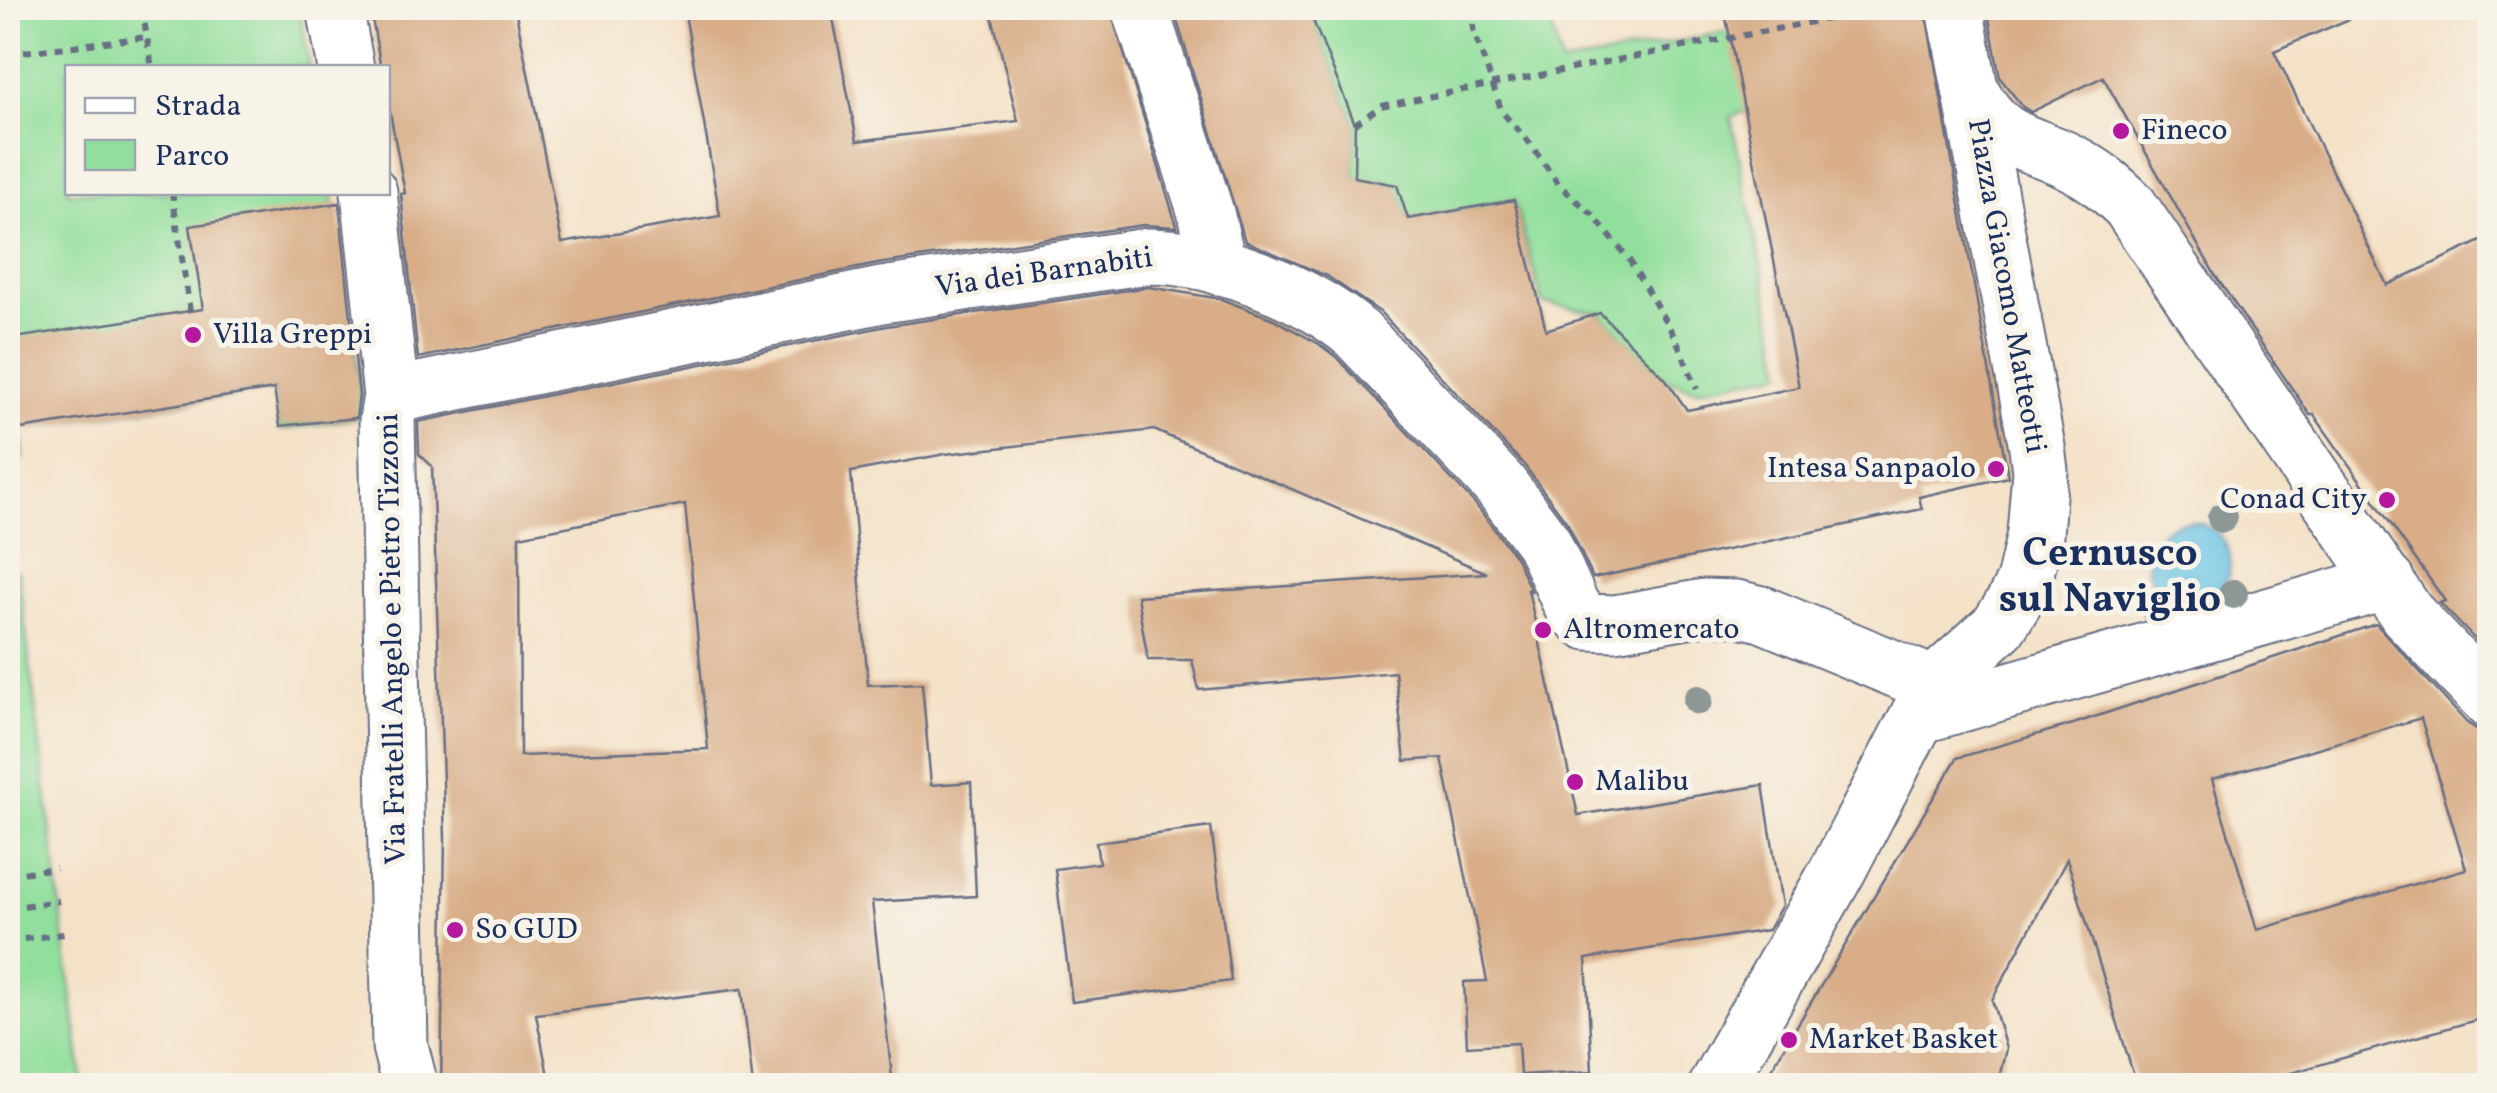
<svg xmlns="http://www.w3.org/2000/svg" width="2497" height="1093" font-family="Vollkorn,serif">
	<rect width="100%" height="100%" fill="#f7f3e8"/>
	<filter id="ink" filterUnits="userSpaceOnUse"><feTurbulence type="fractalNoise" baseFrequency=".01" numOctaves="2"/><feDisplacementMap in="SourceGraphic" scale="20" xChannelSelector="R" yChannelSelector="G"/><feConvolveMatrix kernelMatrix="1 2 1 2 8 2 1 2 1" color-interpolation-filters="sRGB"/></filter>
	<filter id="wash" filterUnits="userSpaceOnUse"><feTurbulence type="fractalNoise" baseFrequency=".0048" numOctaves="4" result="noise"/><feDisplacementMap in="SourceGraphic" scale="40" xChannelSelector="R" yChannelSelector="G"/><feGaussianBlur stdDeviation="2.25" result="paint"/><feColorMatrix in="noise" values="0 0 0 0 0 0 0 0 0 0 0 0 0 0 0 0 0 1.4 0 .05"/><feComposite in="paint" operator="in"/></filter>
	<g filter="url(#wash)">
		<rect width="100%" height="100%" fill="#f4e2c8"/>
		<g fill="#91df9c" stroke="#56877d" stroke-width="2.5">
			<path d="M 8,8 L 299,8 L 310,67 L 68,68 L 68,192 L 332,193 L 365,417 L 280,430 L 274,389 L 20,429 L 24,458 L 8,460 Z"/>
			<path d="M 1308,8 L 1546,8 L 1562,65 L 1846,8 L 1926,8 L 1927,23 L 1731,118 L 1783,372 L 1697,389 L 1665,379 L 1600,313 L 1543,303 L 1514,200 L 1408,219 L 1396,185 L 1354,177 L 1355,124 Z"/>
			<path d="M 18,571 L 83,1085 L 8,1085 L 8,573 Z"/>
		</g>
		<circle fill="#67c3e5" stroke="#4179a2" stroke-width="2.5" cx="2189" cy="563" r="41"/>
		<g id="blocks">
			<g fill="#d8ad88" fill-rule="evenodd">
				<path d="M 370,8 L 515,8 L 562,243 L 720,216 L 684,8 L 831,8 L 857,141 L 1018,121 L 990,8 L 1110,8 L 1177,227 L 1143,225 L 877,264 L 418,358 L 401,194 L 405,193 L 388,101 L 388,68 L 381,68 Z"/>
				<path d="M 1173,8 L 1308,8 L 1355,124 L 1354,177 L 1397,185 L 1408,219 L 1514,200 L 1546,330 L 1600,313 L 1665,378 L 1687,410 L 1799,387 L 1724,8 L 1925,8 L 2008,477 L 1919,497 L 1922,509 L 1593,578 L 1568,524 L 1525,466 L 1380,312 L 1327,276 L 1245,241 Z"/>
				<path d="M 1987,8 L 2375,8 L 2274,51 L 2387,285 L 2490,237 L 2490,655 L 2440,603 L 2445,601 L 2314,415 L 2310,415 L 2215,275 L 2103,77 L 2031,112 L 2023,107 L 2000,78 Z"/>
				<path d="M 339,203 L 359,395 L 356,418 L 280,426 L 274,389 L 8,431 L 8,339 L 203,309 L 190,226 Z"/>
				<path d="M 1149,287 L 1221,299 L 1273,319 L 1319,344 L 1336,357 L 1476,505 L 1516,558 L 1531,591 L 1528,590 L 1578,815 L 1763,785 L 1782,905 L 1768,930 L 1586,959 L 1592,1071 L 1520,1075 L 1518,1043 L 1467,1046 L 1464,982 L 1487,981 L 1442,758 L 1405,761 L 1395,672 L 1199,690 L 1192,660 L 1148,660 L 1137,596 L 1487,573 L 1154,430 L 945,454 L 851,472 L 868,685 L 922,683 L 931,785 L 971,782 L 976,896 L 872,902 L 893,1086 L 753,1086 L 742,989 L 536,1014 L 550,1086 L 441,1086 L 445,838 L 432,466 L 419,454 L 418,422 L 887,326 ZM 685,504 L 708,749 L 520,756 L 519,536 Z"/>
				<path d="M 2376,624 L 2467,723 L 2480,731 L 2490,731 L 2490,1016 L 2245,1086 L 2137,1086 L 2067,859 L 1992,1000 L 2006,1049 L 1997,1086 L 1761,1086 L 1957,758 L 2073,724 ZM 2421,718 L 2466,869 L 2257,930 L 2212,779 Z"/>
				<path d="M 1211,827 L 1231,981 L 1072,1002 L 1055,869 L 1099,863 L 1096,842 Z"/>
			</g>
		</g>
	</g>
	<g filter="url(#ink)">
		<use href="#blocks" fill-opacity="0" stroke="#676e83" stroke-width="2.5"/>
		<g fill="none" stroke-linecap="round" stroke-linejoin="round">
			<defs>
				<g id="minor">
					<path d="M 335,8 L 346,68"/>
					<path d="M 1140,8 L 1206,213 L 1219,267"/>
					<path d="M 1970,89 C 2001,149 2029,138 2080,167 C 2099,177 2114,191 2129,205 L 2407,614 L 2490,701"/>
					<path d="M 369,192 L 391,396 L 387,420 L 400,1046 L 410,1086"/>
					<path d="M 391,396 L 882,295 L 1148,256 C 1215,256 1306,291 1357,334 L 1500,485 L 1543,542 L 1573,609 L 1588,622 L 1615,623 L 1704,607 L 1736,608 L 1762,614 L 1934,685"/>
					<path d="M 1919,716 L 2387,582"/>
					<path d="M 1716,1086 L 1837,872 L 1934,685 L 1999,626 L 2013,604 L 2024,582 L 2035,534 L 2040,471 L 2037,447 L 1955,8"/>
				</g>
			</defs>
			<use href="#minor" stroke="#676e83" stroke-width="59"/>
			<g stroke="#676e83" stroke-width="6" stroke-dasharray="8 8" stroke-linecap="butt">
				<path d="M 142,8 L 152,68"/>
				<path d="M 1475,8 L 1473,29 L 1502,112 L 1529,142 L 1559,185 L 1593,215 L 1630,261 L 1676,339 L 1697,389"/>
				<path d="M 8,54 L 147,37"/>
				<path d="M 1355,124 L 1381,106 L 1884,8"/>
				<path d="M 172,192 L 190,311"/>
				<path d="M 8,875 L 56,868"/>
				<path d="M 8,908 L 59,901"/>
				<path d="M 8,941 L 64,934"/>
			</g>
			<use href="#minor" stroke="#fff" stroke-width="55"/>
		</g>
		<g fill="#8d9896">
			<circle cx="2222" cy="518" r="15"/>
			<circle cx="2233" cy="594" r="15"/>
			<circle cx="2157" cy="611" r="15"/>
			<circle cx="1698" cy="700" r="15"/>
		</g>
	</g>
	<g fill="#b5179e" stroke="#f7f3e8" stroke-width="4">
		<circle cx="2121" cy="131" r="10"/>
		<circle cx="193" cy="335" r="10"/>
		<circle cx="1996" cy="469" r="10"/>
		<circle cx="2387" cy="500" r="10"/>
		<circle cx="1543" cy="630" r="10"/>
		<circle cx="1575" cy="782" r="10"/>
		<circle cx="455" cy="930" r="10"/>
		<circle cx="1789" cy="1040" r="10"/>
	</g>
	<g text-anchor="middle" dominant-baseline="central" stroke-width="10" stroke-linejoin="round" paint-order="stroke">
		<g font-size="30" fill="#1b2f5e" stroke="#f7f3e8" text-anchor="start">
			<text x="2141" y="131">Fineco</text>
			<text x="213" y="335">Villa Greppi</text>
			<text x="1976" y="469" text-anchor="end">Intesa Sanpaolo</text>
			<text x="2367" y="500" text-anchor="end">Conad City</text>
			<text x="1563" y="630">Altromercato</text>
			<text x="1595" y="782">Malibu</text>
			<text x="475" y="930">So GUD</text>
			<text x="1809" y="1040">Market Basket</text>
		</g>
		<g font-size="30" fill="#1b2f5e" stroke="#f7f3e8">
			<text transform="translate(1044 273) rotate(-8)">Via dei Barnabiti</text>
			<text transform="translate(2006 286) rotate(80)">Piazza Giacomo Matteotti</text>
			<text transform="translate(393 639) rotate(-91)">Via Fratelli Angelo e Pietro Tizzoni</text>
		</g>
		<g font-size="40" font-weight="bold" fill="#1b2f5e" stroke="#f7f3e8">
			<text x="2110" y="555">Cernusco<tspan x="2110" dy="46">sul Naviglio</tspan></text>
		</g>
	</g>
	<rect width="2497" height="1093" fill="none" stroke="#f7f3e8" stroke-width="40"/>
	<rect x="65" y="65" width="325" height="130" fill="#f7f3e8" stroke="#9fa5b1" stroke-width="2.5"/>
	<rect x="85" y="98" width="50" height="15" fill="#ffffff" stroke="#9fa5b1" stroke-width="2.5"/>
	<text x="155" y="115" font-size="30" fill="#1b2f5e">Strada</text>
	<rect x="85" y="140" width="50" height="30" fill="#91df9c" stroke="#9fa5b1" stroke-width="2.5"/>
	<text x="155" y="165" font-size="30" fill="#1b2f5e">Parco</text>
</svg>
